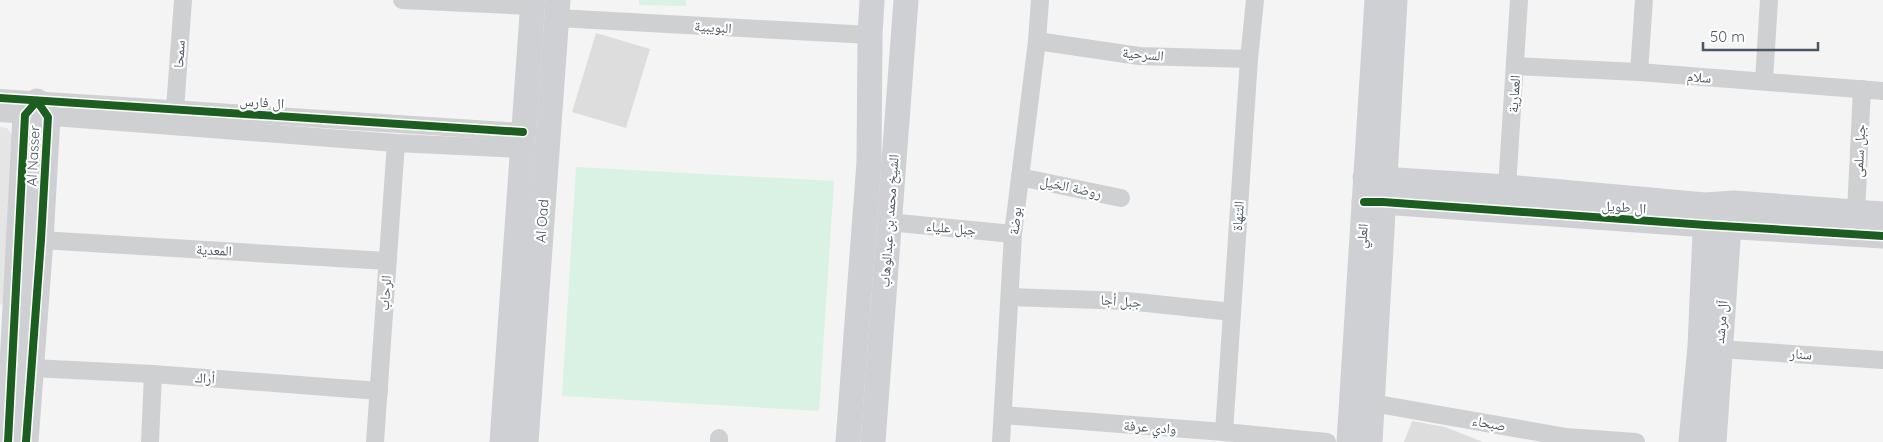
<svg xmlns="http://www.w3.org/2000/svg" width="1883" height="442" font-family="Quicksand,'Noto Naskh Arabic',sans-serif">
	<rect width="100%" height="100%" fill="#f4f4f4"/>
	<path fill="#e6e5e6" d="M 0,127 L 7,128 L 13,136 L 3,303 L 0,305 Z"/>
	<g fill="#d9f2e3">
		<path d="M 639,0 L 686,0 L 686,6 L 639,5 Z"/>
		<path d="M 576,167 L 834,181 L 819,411 L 562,396 Z"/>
	</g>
	<g fill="#ddddde">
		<path d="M 596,33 L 650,49 L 626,128 L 572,112 Z"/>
		<path d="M 1412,421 L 1445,427 L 1483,442 L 1404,442 Z"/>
	</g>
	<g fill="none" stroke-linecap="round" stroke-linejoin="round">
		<g stroke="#ced0d2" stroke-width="18">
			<path d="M 402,0 L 532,6"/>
			<path d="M 557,18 L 870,35"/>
			<path d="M 1037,41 L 1139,56 L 1249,59"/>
			<path d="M 1516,66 L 1639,72 L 1883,91"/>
			<path d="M 1639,72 L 1644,0"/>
			<path d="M 1764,81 L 1769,0"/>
			<path d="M 0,98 L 523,132"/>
			<path d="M 175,109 L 183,0"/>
			<path d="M 0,113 L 396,143 L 522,149"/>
			<path d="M 1020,177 L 1121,198"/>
			<path d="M 1507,187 L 1519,0"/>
			<path d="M 1856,212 L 1862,89"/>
			<path d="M 888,222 L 1013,234"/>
			<path d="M 41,240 L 387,261"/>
			<path d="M 1010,297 L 1127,301 L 1232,312"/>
			<path d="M 1719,349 L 1883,360"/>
			<path d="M 32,368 L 153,374 L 379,391"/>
			<path d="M 1372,403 L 1566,437 L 1636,442"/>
			<path d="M 1003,415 L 1224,432 L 1327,442"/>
			<path d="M 1224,432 L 1249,59 L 1255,0"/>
			<path d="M 150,442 L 153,374"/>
			<path d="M 375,442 L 396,143"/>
			<path d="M 719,442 L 719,438"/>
			<path d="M 1001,442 L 1013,234 L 1037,41 L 1040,0"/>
		</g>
		<g stroke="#ced0d4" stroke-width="25">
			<path d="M 1365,178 L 1507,187 L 1705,205 L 1734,203 L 1883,214"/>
			<path d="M 1364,202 L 1383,202 L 1706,225 L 1883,236"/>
			<path d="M 8,442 L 25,115 L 37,101 L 48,117 L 41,240 L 26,442"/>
			<path d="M 502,442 L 533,0"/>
			<path d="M 526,442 L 558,0"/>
			<path d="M 848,442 L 869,162 L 870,35 L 872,0"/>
			<path d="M 873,442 L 906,0"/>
			<path d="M 1349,442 L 1377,0"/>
			<path d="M 1370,442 L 1395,0"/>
			<path d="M 1691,442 L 1700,346 L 1706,210"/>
			<path d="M 1714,442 L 1729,226 L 1732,210"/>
		</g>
		<defs>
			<g id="cycleway">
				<path d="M 0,98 L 523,132"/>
				<path d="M 1364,202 L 1383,202 L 1706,225 L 1883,236"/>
				<path d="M 8,442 L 25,115 L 37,101 L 48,117 L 41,240 L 26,442"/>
			</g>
		</defs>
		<use href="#cycleway" stroke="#fff" stroke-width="11"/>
		<use href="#cycleway" stroke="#1b5e20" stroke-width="8"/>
	</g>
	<g text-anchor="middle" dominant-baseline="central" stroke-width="4.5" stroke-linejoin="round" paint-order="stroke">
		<g font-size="14" fill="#4a5661" stroke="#fff">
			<text transform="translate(713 27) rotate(4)">البويبية</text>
			<text transform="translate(179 54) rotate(-86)">سمحا</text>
			<text transform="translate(1143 54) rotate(5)">السرحية</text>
			<text transform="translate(1699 77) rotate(4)">سلام</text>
			<text transform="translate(1514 94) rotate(-86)">العمارية</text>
			<text transform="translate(262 102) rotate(4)">ال فارس</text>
			<text transform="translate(1859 151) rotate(-87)">جبل سلمى</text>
			<text transform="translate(33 156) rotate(-87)">Al Nasser</text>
			<text transform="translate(1071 187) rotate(12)">روضة الخيل</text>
			<text transform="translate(1624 207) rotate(4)">ال طويل</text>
			<text transform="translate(1238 216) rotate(-86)">التنهاة</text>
			<text transform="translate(542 221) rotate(-86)">Al Oad</text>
			<text transform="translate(889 221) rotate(-86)">الشيخ محمد بن عبدالوهاب</text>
			<text transform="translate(1015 221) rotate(-84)">بوضة</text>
			<text transform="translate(951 228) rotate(5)">جبل علياء</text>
			<text transform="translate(1362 236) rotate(-86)">العلي</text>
			<text transform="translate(214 250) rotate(3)">المعدية</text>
			<text transform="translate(385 293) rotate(-86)">الرحاب</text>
			<text transform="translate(1121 301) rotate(4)">جبل أجا</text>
			<text transform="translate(1721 322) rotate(-85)">آل مرشد</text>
			<text transform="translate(1801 354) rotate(4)">سنار</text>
			<text transform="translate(205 378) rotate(4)">أراك</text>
			<text transform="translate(1489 423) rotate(10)">صبحاء</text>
			<text transform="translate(1150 427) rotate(4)">وادي عرفة</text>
		</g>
	</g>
	<path d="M1703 42v8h115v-8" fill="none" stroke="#4a5661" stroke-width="2.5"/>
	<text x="1710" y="42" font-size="15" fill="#4a5661" stroke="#ffffff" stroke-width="4" paint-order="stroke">50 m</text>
</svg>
